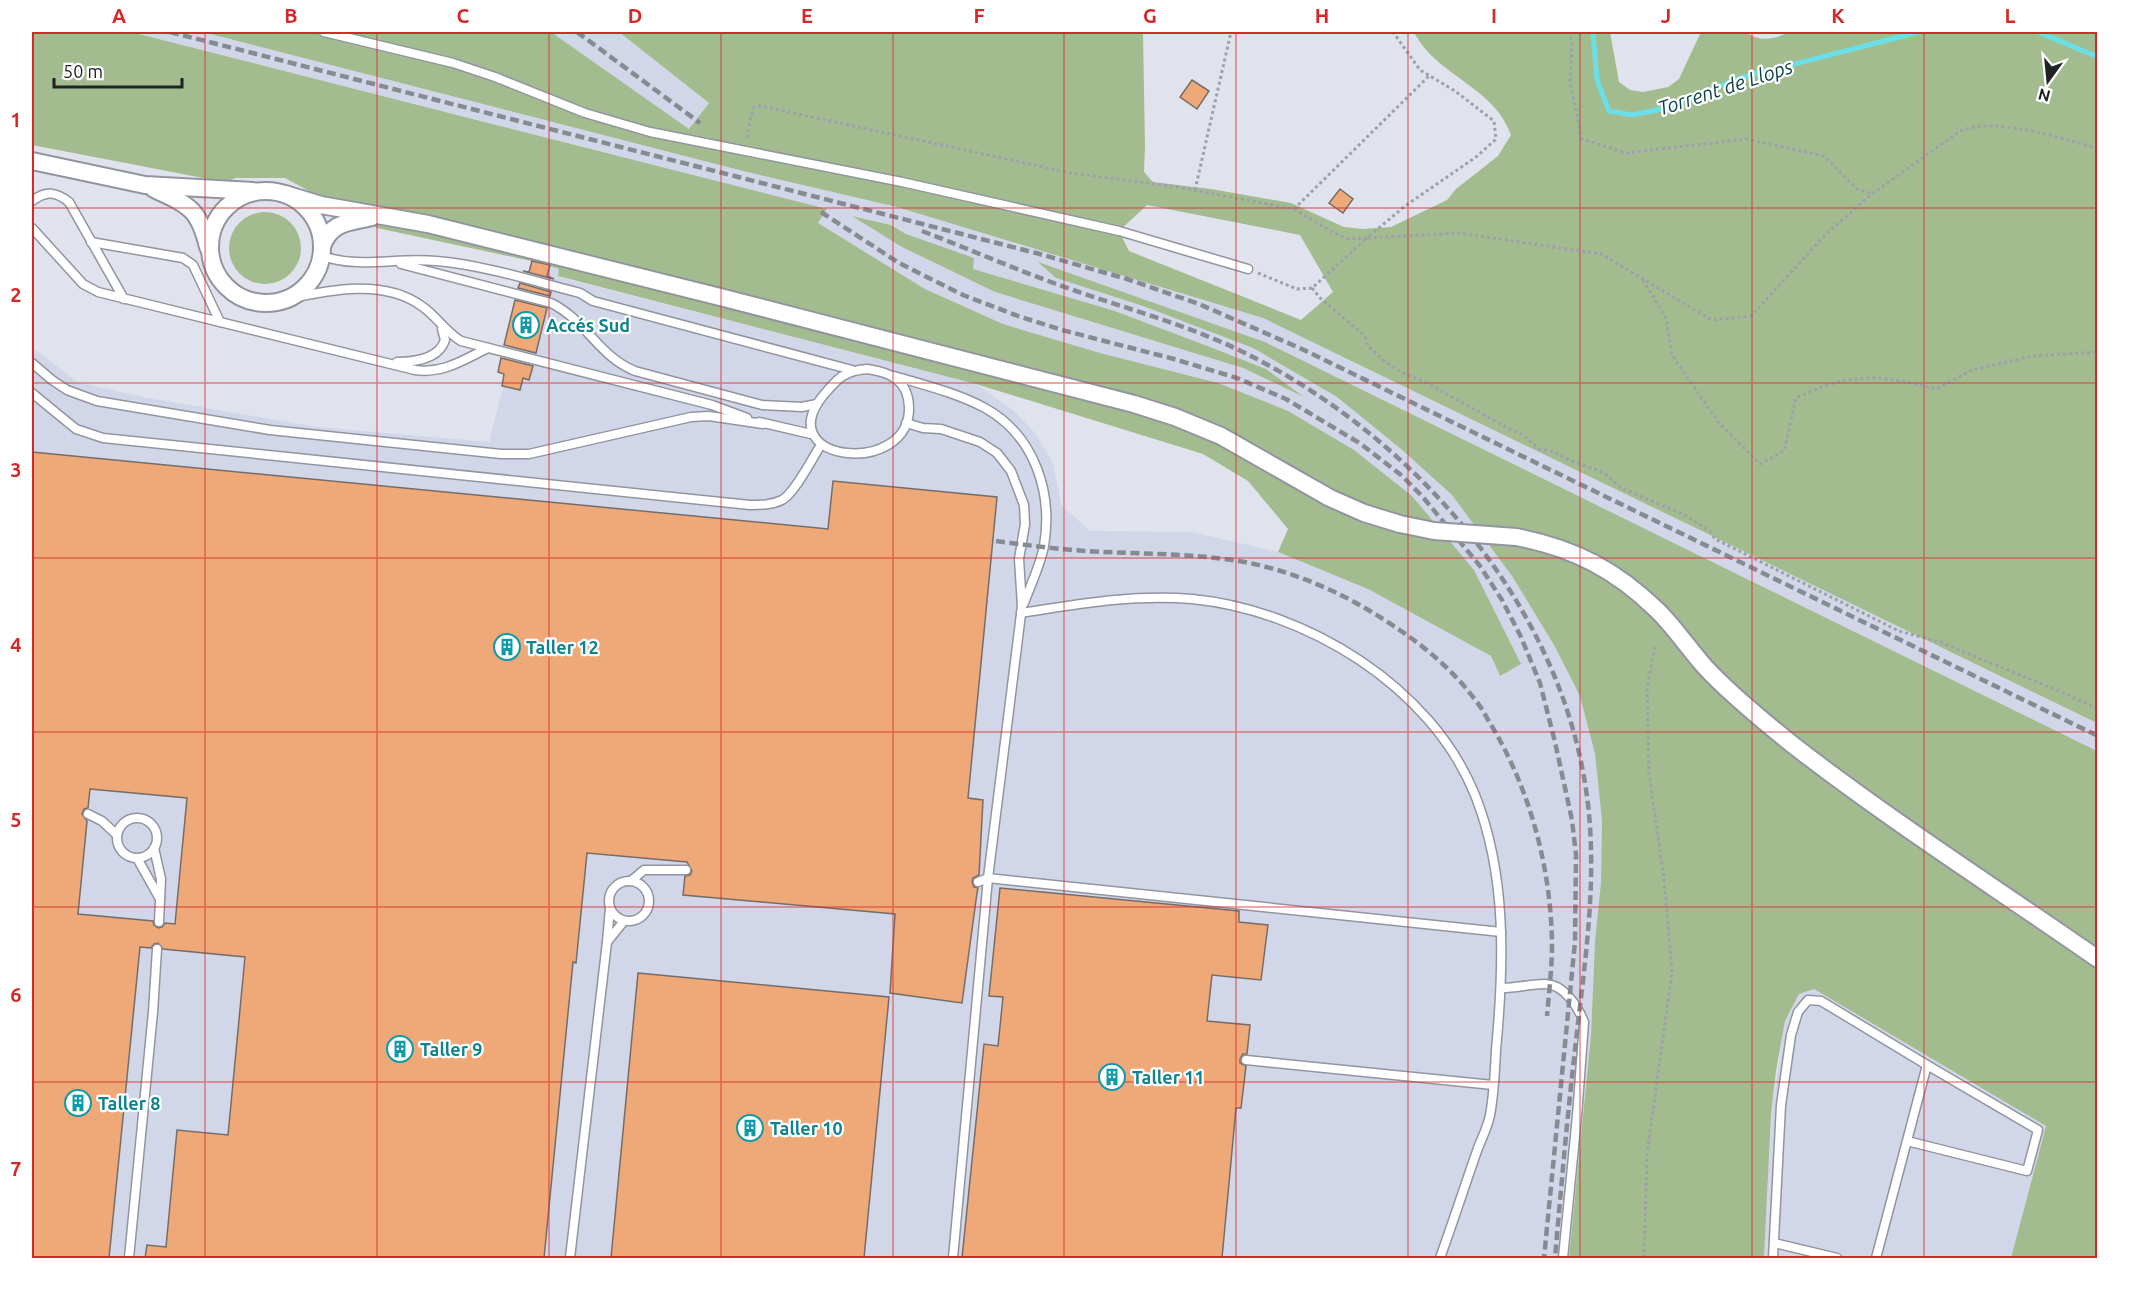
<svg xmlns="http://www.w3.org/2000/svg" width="2129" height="1290" font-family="Ubuntu,sans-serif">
	<rect width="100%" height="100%" fill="#e0e3ee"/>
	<g fill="#d1d6e8" fill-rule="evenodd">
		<path d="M 131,32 L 203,32 L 743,171 L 897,207 L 1263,318 L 2097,723 L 2097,751 L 1265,342 L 1040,263 L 1056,278 L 1143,306 L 1253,348 L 1337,397 L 1401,449 L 1452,495 L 1512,576 L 1554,645 L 1580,696 L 1595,754 L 1602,821 L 1601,882 L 1595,941 L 1591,1035 L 1569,1258 L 32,1258 L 32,347 L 77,382 L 143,397 L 317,427 L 489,442 L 536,262 L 560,269 L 559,277 L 976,384 L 1013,410 L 1035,433 L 1053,463 L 1061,505 L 1090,531 L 1191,532 L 1278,552 L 1368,589 L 1491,656 L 1500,676 L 1520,664 L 1100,353 L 1003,324 L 925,289 L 818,223 L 826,209 ZM 854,216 L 891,225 L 972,269 L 1115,311 L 1266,369 L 1301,395 L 1243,368 L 995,292 L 902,247 Z"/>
		<path d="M 551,32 L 619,32 L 709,103 L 689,129 Z"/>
		<path d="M 1814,989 L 2046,1126 L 2011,1258 L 1764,1258 L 1771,1114 L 1785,1021 L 1799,994 Z"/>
	</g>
	<g fill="#a3bc8f" fill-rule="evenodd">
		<path d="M 32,32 L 131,32 L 827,209 L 818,223 L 925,289 L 1003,324 L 1100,353 L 1218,383 L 1288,411 L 1354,450 L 1412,496 L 1474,570 L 1521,664 L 1500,676 L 1491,656 L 1368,589 L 1278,552 L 1288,529 L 1248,481 L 1203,454 L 976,384 L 558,276 L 559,269 L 536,262 L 377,228 L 285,178 L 236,178 L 224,182 L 32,145 Z"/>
		<path d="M 203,32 L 551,32 L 689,129 L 709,103 L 619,32 L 1143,32 L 1145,146 L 1144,172 L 1153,182 L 1211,189 L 1291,203 L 1344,227 L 1363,229 L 1391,227 L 1447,200 L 1456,189 L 1498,156 L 1511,135 C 1494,86 1436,76 1414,32 L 1610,32 L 1619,82 L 1630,90 L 1643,92 L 1668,87 L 1679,79 L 1701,32 L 1746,32 C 1758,42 1776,40 1788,32 L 2097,32 L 2097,723 L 1263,318 L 897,207 L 743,171 ZM 1147,205 L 1300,235 L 1333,292 L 1301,320 L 1129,251 L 1119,231 Z"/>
		<circle cx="265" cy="248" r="36"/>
		<path d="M 852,216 L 891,225 L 906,234 L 974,258 L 973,269 L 1115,311 L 1210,347 L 1266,369 L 1304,397 L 1243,368 L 995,292 L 902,247 Z"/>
		<path d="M 1038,262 L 1265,342 L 2097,751 L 2097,1258 L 2011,1258 L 2046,1126 L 1814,989 L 1799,994 L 1785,1021 L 1776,1071 L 1771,1114 L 1764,1258 L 1569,1258 L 1591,1035 L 1595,941 L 1601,882 L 1602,821 L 1595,754 L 1580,696 L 1554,645 L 1512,576 L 1452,495 L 1401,449 L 1337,397 L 1253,348 L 1143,306 L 1056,278 Z"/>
	</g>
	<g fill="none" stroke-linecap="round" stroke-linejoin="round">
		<g stroke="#6bdfe8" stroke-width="5">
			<path d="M 1593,32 L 1597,80 L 1609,111 L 1632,115 L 1662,109 L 1740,78 L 1919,32"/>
			<path d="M 2038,32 L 2098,57"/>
		</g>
	</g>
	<g fill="#efa878" stroke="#766d66" stroke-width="1.5" fill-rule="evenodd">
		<path d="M 1192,80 L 1209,91 L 1197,109 L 1180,97 Z"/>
		<path d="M 1340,189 L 1353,199 L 1343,213 L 1329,203 Z"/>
		<path d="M 532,261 L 550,265 L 547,276 L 554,279 L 523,271 L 529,272 Z"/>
		<path d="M 520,283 L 551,292 L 550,296 L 518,288 Z"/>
		<path d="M 515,300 L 547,308 L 536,353 L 504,345 Z"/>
		<path d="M 501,358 L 533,366 L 529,380 L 523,378 L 520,390 L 502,386 L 504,374 L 498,372 Z"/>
		<path d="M 32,452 L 828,529 L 833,481 L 997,497 L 968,798 L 983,800 L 979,875 L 973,878 L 972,882 L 974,887 L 978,888 L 977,893 L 962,1003 L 890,993 L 895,914 L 683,895 L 685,876 L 690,875 L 692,871 L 687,862 L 587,853 L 576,963 L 573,962 L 544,1258 L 145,1258 L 147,1245 L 166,1247 L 177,1130 L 228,1135 L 245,957 L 163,949 L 158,943 L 154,944 L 151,948 L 140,947 L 109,1258 L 32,1258 ZM 90,789 L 187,798 L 175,924 L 165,923 L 162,927 L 158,928 L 154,925 L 153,921 L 78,914 L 87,821 L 82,814 L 84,809 L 88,808 Z"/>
		<path d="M 1000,888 L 1239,911 L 1239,922 L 1268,925 L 1261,980 L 1212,975 L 1207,1021 L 1250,1025 L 1247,1054 L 1243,1054 L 1240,1059 L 1240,1063 L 1246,1066 L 1241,1108 L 1236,1108 L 1222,1258 L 962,1258 L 984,1044 L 998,1046 L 1003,997 L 989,996 Z"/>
		<path d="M 638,973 L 889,997 L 864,1258 L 611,1258 Z"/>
	</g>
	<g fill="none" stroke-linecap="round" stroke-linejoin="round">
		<defs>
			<g id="service">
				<path d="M 324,32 L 453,63 L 495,77 L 585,113 L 650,132 L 902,182 L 1119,231 L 1248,269"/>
				<path d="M 32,201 C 46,191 55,191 69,202 L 124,299"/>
				<path d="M 32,228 L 83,284 L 98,292 L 415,370 C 443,374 463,360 488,348"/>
				<path d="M 91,242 L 183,258 L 193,265 L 220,322"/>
				<path d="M 322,256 C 360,269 397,257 436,261 C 484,265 533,281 580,293 L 593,301 L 852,370"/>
				<path d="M 401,264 L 551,303 C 587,321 598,356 635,371 L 762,405 L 802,407 L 817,404"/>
				<path d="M 287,299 C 329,290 385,278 423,307 C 437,317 446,332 461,341 L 712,405 L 747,418"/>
				<path d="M 397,362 C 415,362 439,359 445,340 L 442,329"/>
				<path d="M 32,363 L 52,380 L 67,390 L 97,401 L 270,430 L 501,454 L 529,454 L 691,417 L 709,416 L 763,424"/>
				<path d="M 867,369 C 890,372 908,380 909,407 C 911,477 771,463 822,397 C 837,379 843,371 867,369 Z"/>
				<path d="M 894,376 C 924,385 957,393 985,408 C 1035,436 1053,493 1044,546 C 1040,566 1031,584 1024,603"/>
				<path d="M 32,393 L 76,429 L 103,438 L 750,505 C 761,505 772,505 782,500 C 795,493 812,458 821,445"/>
				<path d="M 759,422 L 811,434"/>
				<path d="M 906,423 L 923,428 L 941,429 L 980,442 L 997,453 L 1011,471 L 1024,505 L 1025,524 L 1019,559 L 1022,606 L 988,878 L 953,1258"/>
				<path d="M 1021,613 C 1078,604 1134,594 1192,599 C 1306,610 1431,686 1475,795 C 1507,875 1504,965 1496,1050 C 1495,1071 1494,1094 1490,1115 C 1488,1126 1482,1138 1478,1148 C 1465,1185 1453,1222 1440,1258"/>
				<path d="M 88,814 L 102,821 L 117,835"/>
				<circle cx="137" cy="838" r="20"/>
				<path d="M 154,848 L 161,879 L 159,922"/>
				<path d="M 137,858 L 160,899"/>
				<circle cx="629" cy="901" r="20"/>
				<path d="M 631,881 L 644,870 L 686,870"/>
				<path d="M 978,882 L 988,878 L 1501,932"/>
				<path d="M 607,942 L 610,908"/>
				<path d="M 1502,988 C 1516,988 1531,984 1545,984 C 1564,984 1578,1007 1584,1022 L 1577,1116 L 1563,1258"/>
				<path d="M 1246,1060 L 1493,1085"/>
				<path d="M 1774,1243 L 1837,1258"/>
				<path d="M 129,1258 L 153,1012 L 157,949"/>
				<path d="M 570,1258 L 607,942 L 624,921"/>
				<path d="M 1773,1258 L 1781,1105 L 1791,1035 L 1798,1012 L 1808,1000 L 1821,1001 L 1927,1065"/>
				<path d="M 1876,1258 L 1927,1065 L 2038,1130 L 2027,1171 L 1907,1141"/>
			</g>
			<g id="minor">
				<path d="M 32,161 L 145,185 L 253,191"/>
				<path d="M 154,189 C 189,205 199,209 208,247"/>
				<circle cx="266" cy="247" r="56"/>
				<path d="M 285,194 L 321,205 L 428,224 L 724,298 L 1134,404 L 1175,417 L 1221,436 L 1330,498 L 1364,513 L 1400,524"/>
				<path d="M 322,246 C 332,221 348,223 372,217"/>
				<path d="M 1516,537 C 1574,548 1616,570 1658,611 C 1675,628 1689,649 1705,667 C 1731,695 1763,721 1793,745 C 1891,821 1996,888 2098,959"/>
			</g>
		</defs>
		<use href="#service" stroke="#92959f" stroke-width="11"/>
		<use href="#minor" stroke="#92959f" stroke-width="20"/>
		<g stroke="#9ea0a9" stroke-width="3" stroke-dasharray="3 3" stroke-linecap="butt">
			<path d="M 1567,32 L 1572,40 L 1570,82 L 1582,139 L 1626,153 L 1746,139 L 1824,156 L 1857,189 L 1872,194"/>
			<path d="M 747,138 L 751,115 L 754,107 L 761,106 L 1071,173 L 1177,187 L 1294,209 L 1429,76"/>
			<path d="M 1195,190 L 1231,32"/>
			<path d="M 1294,209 L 1334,233 L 1348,239 L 1367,238 L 1405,206 L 1476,157 L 1496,139 L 1494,121 L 1455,91 L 1420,70 L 1393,32"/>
			<path d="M 1258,273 L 1297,289 L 1312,288 L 1367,238 L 1459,233 L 1601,254 L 1712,320 L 1751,316 L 1826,234 L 1872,194 L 1960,131 C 1994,116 2062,138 2098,149"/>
			<path d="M 1643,280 L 1666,318 L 1672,355 L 1719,423 L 1760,464 L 1784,451 L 1796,398 C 1818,387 1842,379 1867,378 C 1889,377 1915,384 1936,389 L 1972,370 L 2033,356 L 2098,352"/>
			<path d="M 1312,288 L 1320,298 L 1365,336 L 1368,346 L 1384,361 L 1401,372 L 1427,383 L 1506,427 L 1522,434 L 1539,449 L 1554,452 L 1569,460 L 1599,471 L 1608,476 L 1621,488 L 1683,514 L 1710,531 L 1715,539 L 1899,631 L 1940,642 L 2066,694 L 2098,709"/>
			<path d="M 1644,1258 L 1647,1154 L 1672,972 L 1664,879 L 1649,773 L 1647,687 L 1655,647"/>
		</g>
		<use href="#service" stroke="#fff" stroke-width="8"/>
		<use href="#minor" stroke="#fff" stroke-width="16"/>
		<g stroke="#888a92" stroke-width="4.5" stroke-dasharray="9 4.5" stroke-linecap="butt">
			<path d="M 170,32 L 1036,253 L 1127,279 L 1199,304 L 1304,350 L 2098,736"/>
			<path d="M 577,32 L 700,123"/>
			<path d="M 821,212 L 899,263 L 963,295 L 1018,316 L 1062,330 L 1174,359 L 1237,378 L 1286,399 L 1361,444 L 1401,475 L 1422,496 L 1480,566 L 1502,600 L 1521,637 L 1540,683 L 1555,742 L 1572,820 L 1576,855 L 1575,942 L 1544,1258"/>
			<path d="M 922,231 C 974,251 1026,274 1079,292 C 1134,311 1190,326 1243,352 C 1422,440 1577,622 1590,827 C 1595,901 1583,976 1575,1050 C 1567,1119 1561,1189 1555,1258"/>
			<path d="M 996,541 C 1026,545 1056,549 1086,551 C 1137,554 1188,553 1239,561 C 1285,569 1330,587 1370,611 C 1410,635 1448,663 1476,701 C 1483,709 1487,719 1493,728 C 1531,793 1551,869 1552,944 C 1552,968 1549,992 1547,1016"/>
		</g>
		<defs>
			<path id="minor-bridge" d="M 1400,524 L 1434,531 L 1516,537"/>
		</defs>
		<use href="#minor-bridge" stroke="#92959f" stroke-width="20" stroke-linecap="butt"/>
		<use href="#minor-bridge" stroke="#fff" stroke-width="16"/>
	</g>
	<path fill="none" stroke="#d62828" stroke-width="1.5" stroke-opacity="0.55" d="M 205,32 L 205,1258M 377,32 L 377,1258M 549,32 L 549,1258M 721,32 L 721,1258M 893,32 L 893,1258M 1064,32 L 1064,1258M 1236,32 L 1236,1258M 1408,32 L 1408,1258M 1580,32 L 1580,1258M 1752,32 L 1752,1258M 1924,32 L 1924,1258M 32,208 L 2098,208M 32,383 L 2098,383M 32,558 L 2098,558M 32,732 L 2098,732M 32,907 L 2098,907M 32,1082 L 2098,1082"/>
	<defs>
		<symbol id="building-ring" viewBox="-11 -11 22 22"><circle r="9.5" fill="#fff" stroke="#0f9aa8" stroke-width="1.5"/><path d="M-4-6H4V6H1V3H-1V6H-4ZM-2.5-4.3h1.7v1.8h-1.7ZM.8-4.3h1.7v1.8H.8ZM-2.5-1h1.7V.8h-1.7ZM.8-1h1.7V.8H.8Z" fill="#0f9aa8"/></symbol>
	</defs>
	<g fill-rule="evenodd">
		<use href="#building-ring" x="511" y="310" width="30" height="30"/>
		<use href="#building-ring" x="492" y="632" width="30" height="30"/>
		<use href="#building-ring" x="385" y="1034" width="30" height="30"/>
		<use href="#building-ring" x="1097" y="1062" width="30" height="30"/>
		<use href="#building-ring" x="63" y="1088" width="30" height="30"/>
		<use href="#building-ring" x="735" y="1113" width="30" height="30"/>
	</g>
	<g text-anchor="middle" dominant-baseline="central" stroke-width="4.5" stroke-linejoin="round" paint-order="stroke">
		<g font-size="18" font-weight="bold" fill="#0d838f" stroke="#fff" text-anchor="start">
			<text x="546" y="325">Accés Sud</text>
			<text x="526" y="647">Taller 12</text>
			<text x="420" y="1049">Taller 9</text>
			<text x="1132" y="1077">Taller 11</text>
			<text x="98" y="1103">Taller 8</text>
			<text x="770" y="1128">Taller 10</text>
		</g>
		<g font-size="20" font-style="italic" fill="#0c4347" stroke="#fff">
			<text transform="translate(1725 87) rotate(-18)">Torrent de Llops</text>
		</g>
	</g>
	<rect width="2129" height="1290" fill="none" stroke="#ffffff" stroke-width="66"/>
	<g transform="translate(2048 81) rotate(195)" stroke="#ffffff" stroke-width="4.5" paint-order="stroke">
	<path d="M0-4.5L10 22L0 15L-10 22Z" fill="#212226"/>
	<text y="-9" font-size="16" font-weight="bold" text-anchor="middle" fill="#212226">N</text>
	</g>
	<path d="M54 78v9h128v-9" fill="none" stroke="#212226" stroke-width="3"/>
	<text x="63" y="78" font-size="18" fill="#212226" stroke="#ffffff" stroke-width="4.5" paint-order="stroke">50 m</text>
	<rect x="33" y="33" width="2063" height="1224" fill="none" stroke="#d62828" stroke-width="2"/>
	<g font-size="20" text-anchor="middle" font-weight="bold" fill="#d62828">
		<text x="119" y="23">A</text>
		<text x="291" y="23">B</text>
		<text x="463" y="23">C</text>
		<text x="635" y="23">D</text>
		<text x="807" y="23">E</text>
		<text x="979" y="23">F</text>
		<text x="1150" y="23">G</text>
		<text x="1322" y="23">H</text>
		<text x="1494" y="23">I</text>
		<text x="1666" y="23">J</text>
		<text x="1838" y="23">K</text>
		<text x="2010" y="23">L</text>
		<text x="16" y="127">1</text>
		<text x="16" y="302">2</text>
		<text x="16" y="477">3</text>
		<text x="16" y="652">4</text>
		<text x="16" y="827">5</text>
		<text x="16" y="1002">6</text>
		<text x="16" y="1176">7</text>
	</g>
</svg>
